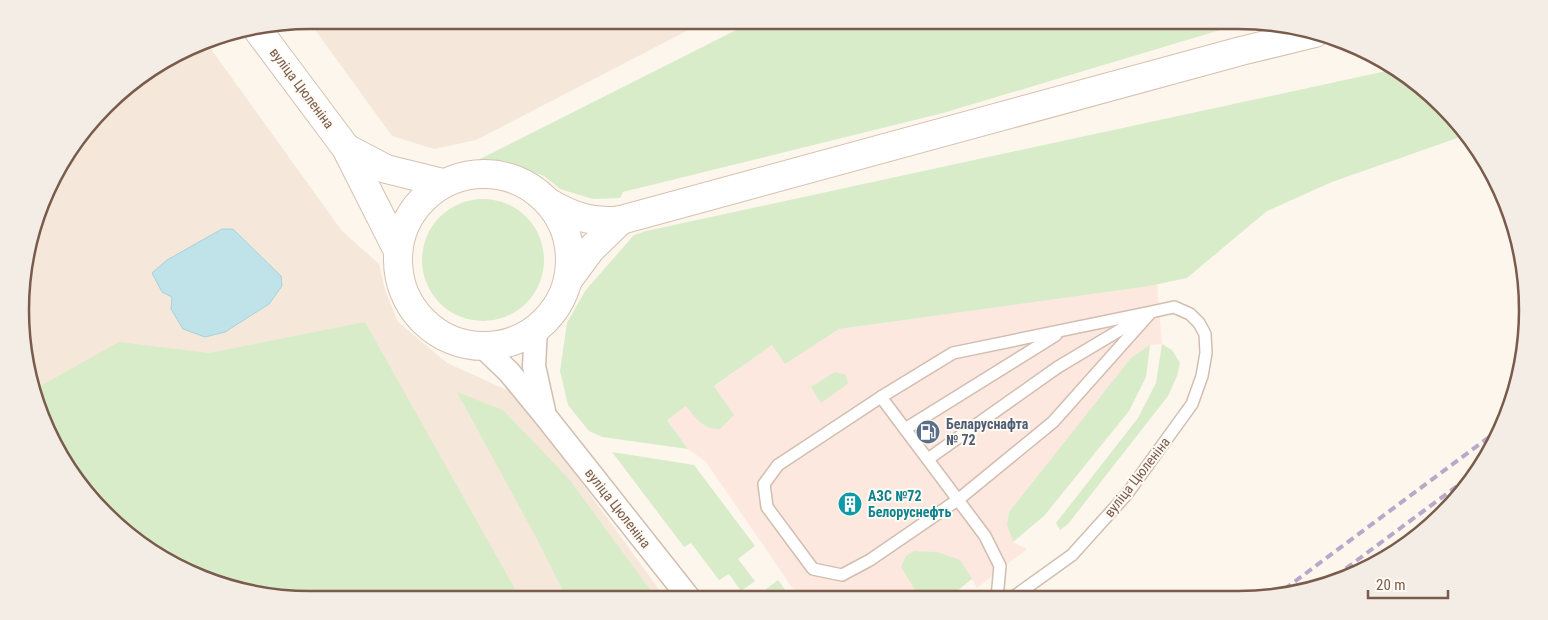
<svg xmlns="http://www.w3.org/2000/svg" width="1548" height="620" font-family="'Roboto Condensed',sans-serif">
	<rect width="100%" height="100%" fill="#fdf6ec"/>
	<g fill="#f5e8da">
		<path d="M 308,20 L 708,20 L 476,140 L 434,149 L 392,136 Z"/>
		<path d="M 206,42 L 342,231 L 379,264 L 385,290 L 398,322 L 447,363 L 518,395 L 666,599 L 310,600 L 217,585 L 133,540 L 69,471 L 26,367 L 23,272 L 59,165 L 119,92 Z"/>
	</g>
	<path fill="#fde8e0" d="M 1157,284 L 1162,344 L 1150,345 L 1007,525 L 1013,542 L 1027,549 L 977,588 L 972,579 L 915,590 L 904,598 L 800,599 L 706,462 L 688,449 L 667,420 L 772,345 L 785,364 L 839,329 Z"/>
	<g fill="#d8ecc9">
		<path d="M 756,20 L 1238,20 L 1247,22 L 943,113 L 623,192 L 620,198 L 593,199 L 560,189 L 544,176 L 505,162 L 476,161 Z"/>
		<path d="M 1391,70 L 1429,92 L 1463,136 L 1332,182 L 1267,211 L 1187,278 L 1149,286 L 839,329 L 785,364 L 772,345 L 714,386 L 734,415 L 720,429 C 702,429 697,419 686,406 L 667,420 L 688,449 L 602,437 L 589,431 L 568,405 L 560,371 L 567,323 L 585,291 L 634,235 L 646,231 Z"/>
		<circle cx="483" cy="260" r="61"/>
		<path d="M 365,322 L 515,589 L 516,599 L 310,600 L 217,585 L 133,540 L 69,471 L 35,389 L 119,342 L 209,353 Z"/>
		<path d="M 1162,344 L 1172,350 L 1180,363 L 1177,376 L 1168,396 L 1068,524 L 1060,530 L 1056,523 L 1138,418 L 1156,383 Z"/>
		<path d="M 1150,345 L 1146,377 L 1129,411 L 1044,516 L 1013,542 L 1007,525 L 1009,512 L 1131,358 Z"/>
		<path d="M 835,372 L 846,375 L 848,383 L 842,388 L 821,403 L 811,387 Z"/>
		<path d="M 457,392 L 503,410 L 569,479 L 657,599 L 567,599 L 538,541 Z"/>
		<path d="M 612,452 L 694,465 L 755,546 L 738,559 L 755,581 L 741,591 L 729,574 L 719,580 L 691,543 L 684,547 Z"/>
		<path d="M 914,551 L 937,552 L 960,560 L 972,579 L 948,598 L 904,598 L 915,590 L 901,567 L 906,556 Z"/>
		<path d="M 778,580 L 792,599 L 753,599 Z"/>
	</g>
	<path fill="#bfe3e8" stroke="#a5d3da" d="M 222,229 L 233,229 L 237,233 L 281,276 L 282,286 L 269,304 L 225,332 L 205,337 L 183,329 L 171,309 L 172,297 L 162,292 L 152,273 L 167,260 Z"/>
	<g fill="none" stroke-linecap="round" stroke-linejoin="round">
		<defs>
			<g id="service">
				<path d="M 881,397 L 985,536 L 1000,566 L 997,598"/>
				<path d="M 905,429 L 1056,335"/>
				<path d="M 928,459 L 1058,367 L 1140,318"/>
				<path d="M 1012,598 L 1072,555 L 1127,494 L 1192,404 L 1202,376 L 1206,353 L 1205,334 L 1199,323 L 1190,314 L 1174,307 L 1151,312 L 953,353 L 881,397 L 778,465 L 764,484 L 767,507 L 813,569 L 842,575 L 870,560 L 959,499 L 1053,422 L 1151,312"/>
			</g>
			<g id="minor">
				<path d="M 536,329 L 534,366 L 544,411"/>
				<path d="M 482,346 L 509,372 L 546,417 L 690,599"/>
			</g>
			<g id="secondary">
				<path d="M 257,29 L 346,148 L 398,251"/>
				<path d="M 346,148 L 386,169 L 443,183"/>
				<circle cx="484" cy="260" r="86"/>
				<path d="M 548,202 C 571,216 594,224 621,220 L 1241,51 L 1315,33"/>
				<path d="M 568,280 L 591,249 L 621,220"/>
			</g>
		</defs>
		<use href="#service" stroke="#d1beb0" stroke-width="14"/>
		<use href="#minor" stroke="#d1beb0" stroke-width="25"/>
		<use href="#secondary" stroke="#d6c0b0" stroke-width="30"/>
		<use href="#service" stroke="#fff" stroke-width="11"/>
		<use href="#minor" stroke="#fff" stroke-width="22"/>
		<use href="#secondary" stroke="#fff" stroke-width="28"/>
		<g stroke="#b9a8c9" stroke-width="4" stroke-dasharray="8 5" stroke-linecap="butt">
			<path d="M 1325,584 L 1480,469"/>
			<path d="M 1274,597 L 1500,429"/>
		</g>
	</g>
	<defs>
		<symbol id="fuel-disc" viewBox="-11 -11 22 22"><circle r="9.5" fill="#5c6f8a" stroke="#fffaf3"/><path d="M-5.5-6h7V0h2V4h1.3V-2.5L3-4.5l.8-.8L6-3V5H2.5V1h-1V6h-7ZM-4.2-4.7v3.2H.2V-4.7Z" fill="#fff"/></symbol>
		<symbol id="building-disc" viewBox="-11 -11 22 22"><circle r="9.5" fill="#0f9aa8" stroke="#fffaf3"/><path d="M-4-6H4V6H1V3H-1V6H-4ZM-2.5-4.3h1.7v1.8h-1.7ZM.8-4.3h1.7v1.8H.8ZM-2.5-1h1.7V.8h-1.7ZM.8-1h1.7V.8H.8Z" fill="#fff"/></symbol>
	</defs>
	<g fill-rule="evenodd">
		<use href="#fuel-disc" x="914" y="418" width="28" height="28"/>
		<use href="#building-disc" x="836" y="490" width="28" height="28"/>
	</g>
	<g text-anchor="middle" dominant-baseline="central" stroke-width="4" stroke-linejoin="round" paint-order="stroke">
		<g font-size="14" fill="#7a5c4d" stroke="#fffaf3">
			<text transform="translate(302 88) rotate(53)">вуліца Цюленіна</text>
			<text transform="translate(1137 477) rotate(-52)">вуліца Цюленіна</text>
			<text transform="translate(618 508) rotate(52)">вуліца Цюленіна</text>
		</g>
		<g font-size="14" font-weight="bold" fill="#4e5e75" stroke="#fffaf3" text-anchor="start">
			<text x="946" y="424">Беларуснафта<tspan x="946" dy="16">№ 72</tspan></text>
		</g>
		<g font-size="14" font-weight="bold" fill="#0d838f" stroke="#fffaf3" text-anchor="start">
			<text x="868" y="496">АЗС №72<tspan x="868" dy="16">Белоруснефть</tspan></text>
		</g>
	</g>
	<path d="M0 0H1548V620H0ZM310 29H1238A281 281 0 0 1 1519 310V310A281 281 0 0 1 1238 591H310A281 281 0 0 1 29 310V310A281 281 0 0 1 310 29Z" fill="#f4ede6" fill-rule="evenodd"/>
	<path fill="none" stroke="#7a5c4d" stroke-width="2.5" d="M310 29H1238A281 281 0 0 1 1519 310V310A281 281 0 0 1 1238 591H310A281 281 0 0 1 29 310V310A281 281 0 0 1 310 29Z"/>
	<path d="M1368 590v8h80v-8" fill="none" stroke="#7a5c4d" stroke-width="2.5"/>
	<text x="1376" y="590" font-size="15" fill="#7a5c4d" stroke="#fffaf3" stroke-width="4" paint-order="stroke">20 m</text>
</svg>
